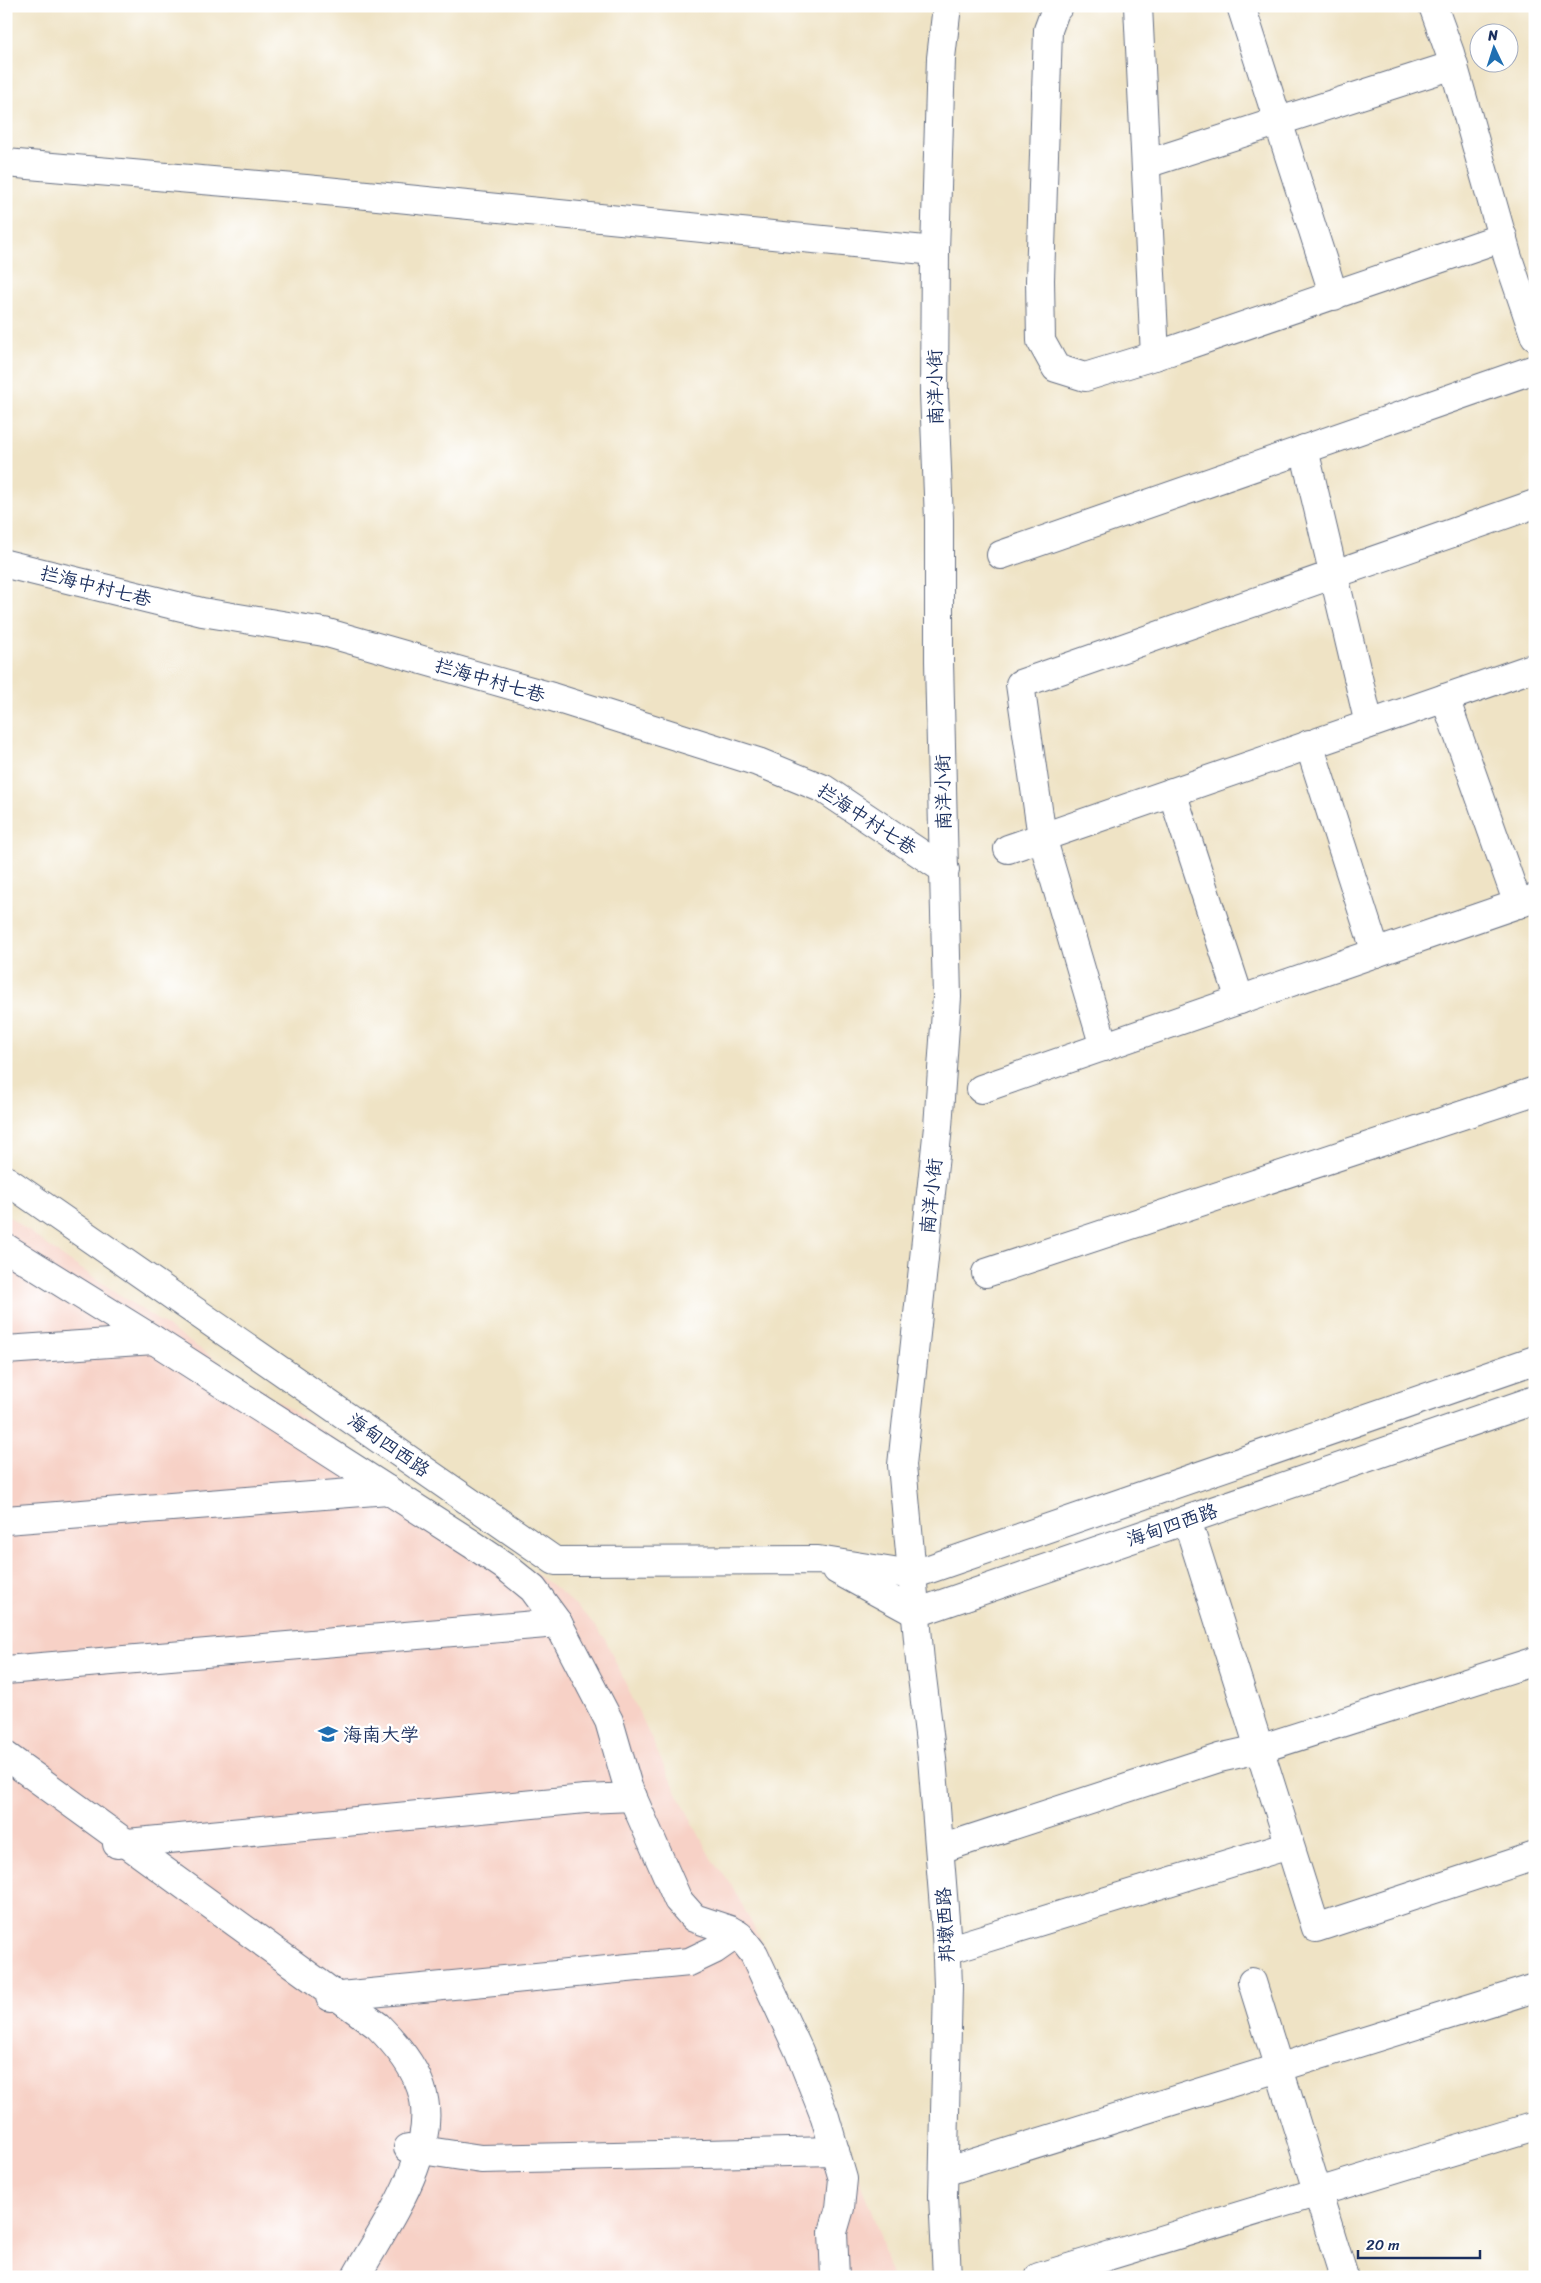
<svg xmlns="http://www.w3.org/2000/svg" width="1541" height="2283" font-family="Sriracha,'LXGW WenKai TC',sans-serif">
	<rect width="100%" height="100%" fill="#fff"/>
	<filter id="ink" filterUnits="userSpaceOnUse"><feTurbulence type="fractalNoise" baseFrequency=".02" numOctaves="2"/><feDisplacementMap in="SourceGraphic" scale="10" xChannelSelector="R" yChannelSelector="G"/><feConvolveMatrix kernelMatrix="1 2 1 2 8 2 1 2 1" color-interpolation-filters="sRGB"/></filter>
	<filter id="wash" filterUnits="userSpaceOnUse"><feTurbulence type="fractalNoise" baseFrequency=".0096" numOctaves="4" result="noise"/><feDisplacementMap in="SourceGraphic" scale="20" xChannelSelector="R" yChannelSelector="G"/><feGaussianBlur stdDeviation="1.12" result="paint"/><feColorMatrix in="noise" values="0 0 0 0 0 0 0 0 0 0 0 0 0 0 0 0 0 1.4 0 .05"/><feComposite in="paint" operator="in"/></filter>
	<g filter="url(#wash)">
		<rect width="100%" height="100%" fill="#efe3c5"/>
		<path fill="#f7d1c6" d="M 6,1214 L 59,1254 L 552,1585 L 579,1608 L 604,1637 L 667,1773 L 713,1862 L 731,1884 L 793,2001 L 880,2235 L 891,2277 L 6,2277 Z"/>
	</g>
	<g filter="url(#ink)">
		<g fill="none" stroke-linecap="round" stroke-linejoin="round">
			<defs>
				<g id="minor">
					<path d="M 947,6 L 941,58 L 935,251 L 934,393 L 939,520 L 939,661 L 947,997 L 938,1127 L 902,1465 L 920,1661 L 932,1758 L 946,1933 L 948,1986 L 943,2196 L 947,2277"/>
					<path d="M 1059,6 L 1055,11 L 1048,30 L 1040,280 L 1041,341 L 1056,368 L 1085,377 L 1170,351 L 1503,237"/>
					<path d="M 1138,6 L 1155,356"/>
					<path d="M 1241,6 L 1334,296"/>
					<path d="M 1433,6 L 1450,53 L 1508,258 L 1535,337"/>
					<path d="M 6,163 L 306,189 L 935,251"/>
					<path d="M 1146,164 L 1454,65"/>
					<path d="M 1304,449 L 1369,724"/>
					<path d="M 1001,555 L 1535,369"/>
					<path d="M 6,564 L 202,612 L 324,632 L 552,697 L 758,762 L 824,789 L 945,870"/>
					<path d="M 1445,698 L 1518,904"/>
					<path d="M 1309,744 L 1376,953"/>
					<path d="M 1172,792 L 1240,1000"/>
					<path d="M 1008,849 L 1535,667"/>
					<path d="M 1104,1047 L 1042,837 L 1020,684 L 1535,504"/>
					<path d="M 981,1089 L 1535,898"/>
					<path d="M 6,1180 L 555,1561 L 818,1560 L 912,1575 L 1535,1360"/>
					<path d="M 6,1248 L 154,1340 L 472,1544 L 506,1567 L 533,1589 L 558,1623 L 609,1721 L 628,1787 L 678,1900 L 694,1918 L 730,1930 L 740,1936 L 754,1954 L 799,2051 L 825,2117 L 843,2179 L 840,2208 L 833,2232 L 835,2277"/>
					<path d="M 986,1273 L 1535,1091"/>
					<path d="M 6,1350 L 154,1340"/>
					<path d="M 6,1520 L 388,1490"/>
					<path d="M 1187,1520 L 1316,1928 L 1535,1856"/>
					<path d="M 837,1570 L 916,1613 L 1535,1400"/>
					<path d="M 6,1670 L 558,1623"/>
					<path d="M 6,1756 L 378,2026 C 396,2044 413,2064 421,2088 C 442,2148 384,2226 356,2277"/>
					<path d="M 117,1844 L 585,1799 L 633,1797"/>
					<path d="M 940,1849 L 1219,1758 L 1259,1749 L 1535,1661"/>
					<path d="M 947,1950 L 1289,1845"/>
					<path d="M 1252,1982 L 1344,2277"/>
					<path d="M 330,1997 L 689,1962 L 714,1950 L 737,1934"/>
					<path d="M 408,2148 L 481,2159 L 835,2151"/>
					<path d="M 944,2172 L 1535,1988"/>
					<path d="M 1039,2277 L 1535,2126"/>
				</g>
			</defs>
			<use href="#minor" stroke="#656e82" stroke-width="30"/>
			<use href="#minor" stroke="#fff" stroke-width="28"/>
		</g>
	</g>
	<defs>
		<symbol id="university-bare" viewBox="-9 -9 18 18"><path d="M0-5L7-2L0 1L-7-2ZM-4 1L0 2.5L4 1V4Q0 6-4 4Z" fill="#1f6fb2" stroke="#fff" stroke-width="2.5" paint-order="stroke"/></symbol>
	</defs>
	<g fill-rule="evenodd">
		<use href="#university-bare" x="314" y="1720" width="28" height="28"/>
	</g>
	<g text-anchor="middle" dominant-baseline="central" stroke-width="5" stroke-linejoin="round" paint-order="stroke">
		<g font-size="19" fill="#1b2f5e" stroke="#fff">
			<text transform="translate(935 387) rotate(-91)">南洋小街</text>
			<text transform="translate(96 586) rotate(14)">拦海中村七巷</text>
			<text transform="translate(490 680) rotate(16)">拦海中村七巷</text>
			<text transform="translate(943 792) rotate(-91)">南洋小街</text>
			<text transform="translate(867 819) rotate(33)">拦海中村七巷</text>
			<text transform="translate(931 1196) rotate(-84)">南洋小街</text>
			<text transform="translate(389 1445) rotate(35)">海甸四西路</text>
			<text transform="translate(1172 1525) rotate(-19)">海甸四西路</text>
			<text transform="translate(945 1925) rotate(-93)">邦墩西路</text>
		</g>
		<g font-size="19" fill="#1b2f5e" stroke="#fff" text-anchor="start">
			<text x="343" y="1734">海南大学</text>
		</g>
	</g>
	<rect width="1541" height="2283" fill="none" stroke="#fff" stroke-width="25"/>
	<g transform="translate(1494 48) rotate(356)"><circle r="24" fill="#ffffff" stroke="#a4acbf"/>
	<path d="M0-4L9 19L0 12L-9 19Z" fill="#1f6fb2"/>
	<text y="-8" font-size="14" font-weight="bold" text-anchor="middle" fill="#1b2f5e">N</text>
	</g>
	<path d="M1358 2250v8h122v-8" fill="none" stroke="#1b2f5e" stroke-width="2.5"/>
	<text x="1366" y="2250" font-size="15" fill="#1b2f5e" stroke="#ffffff" stroke-width="4" paint-order="stroke">20 m</text>
</svg>
